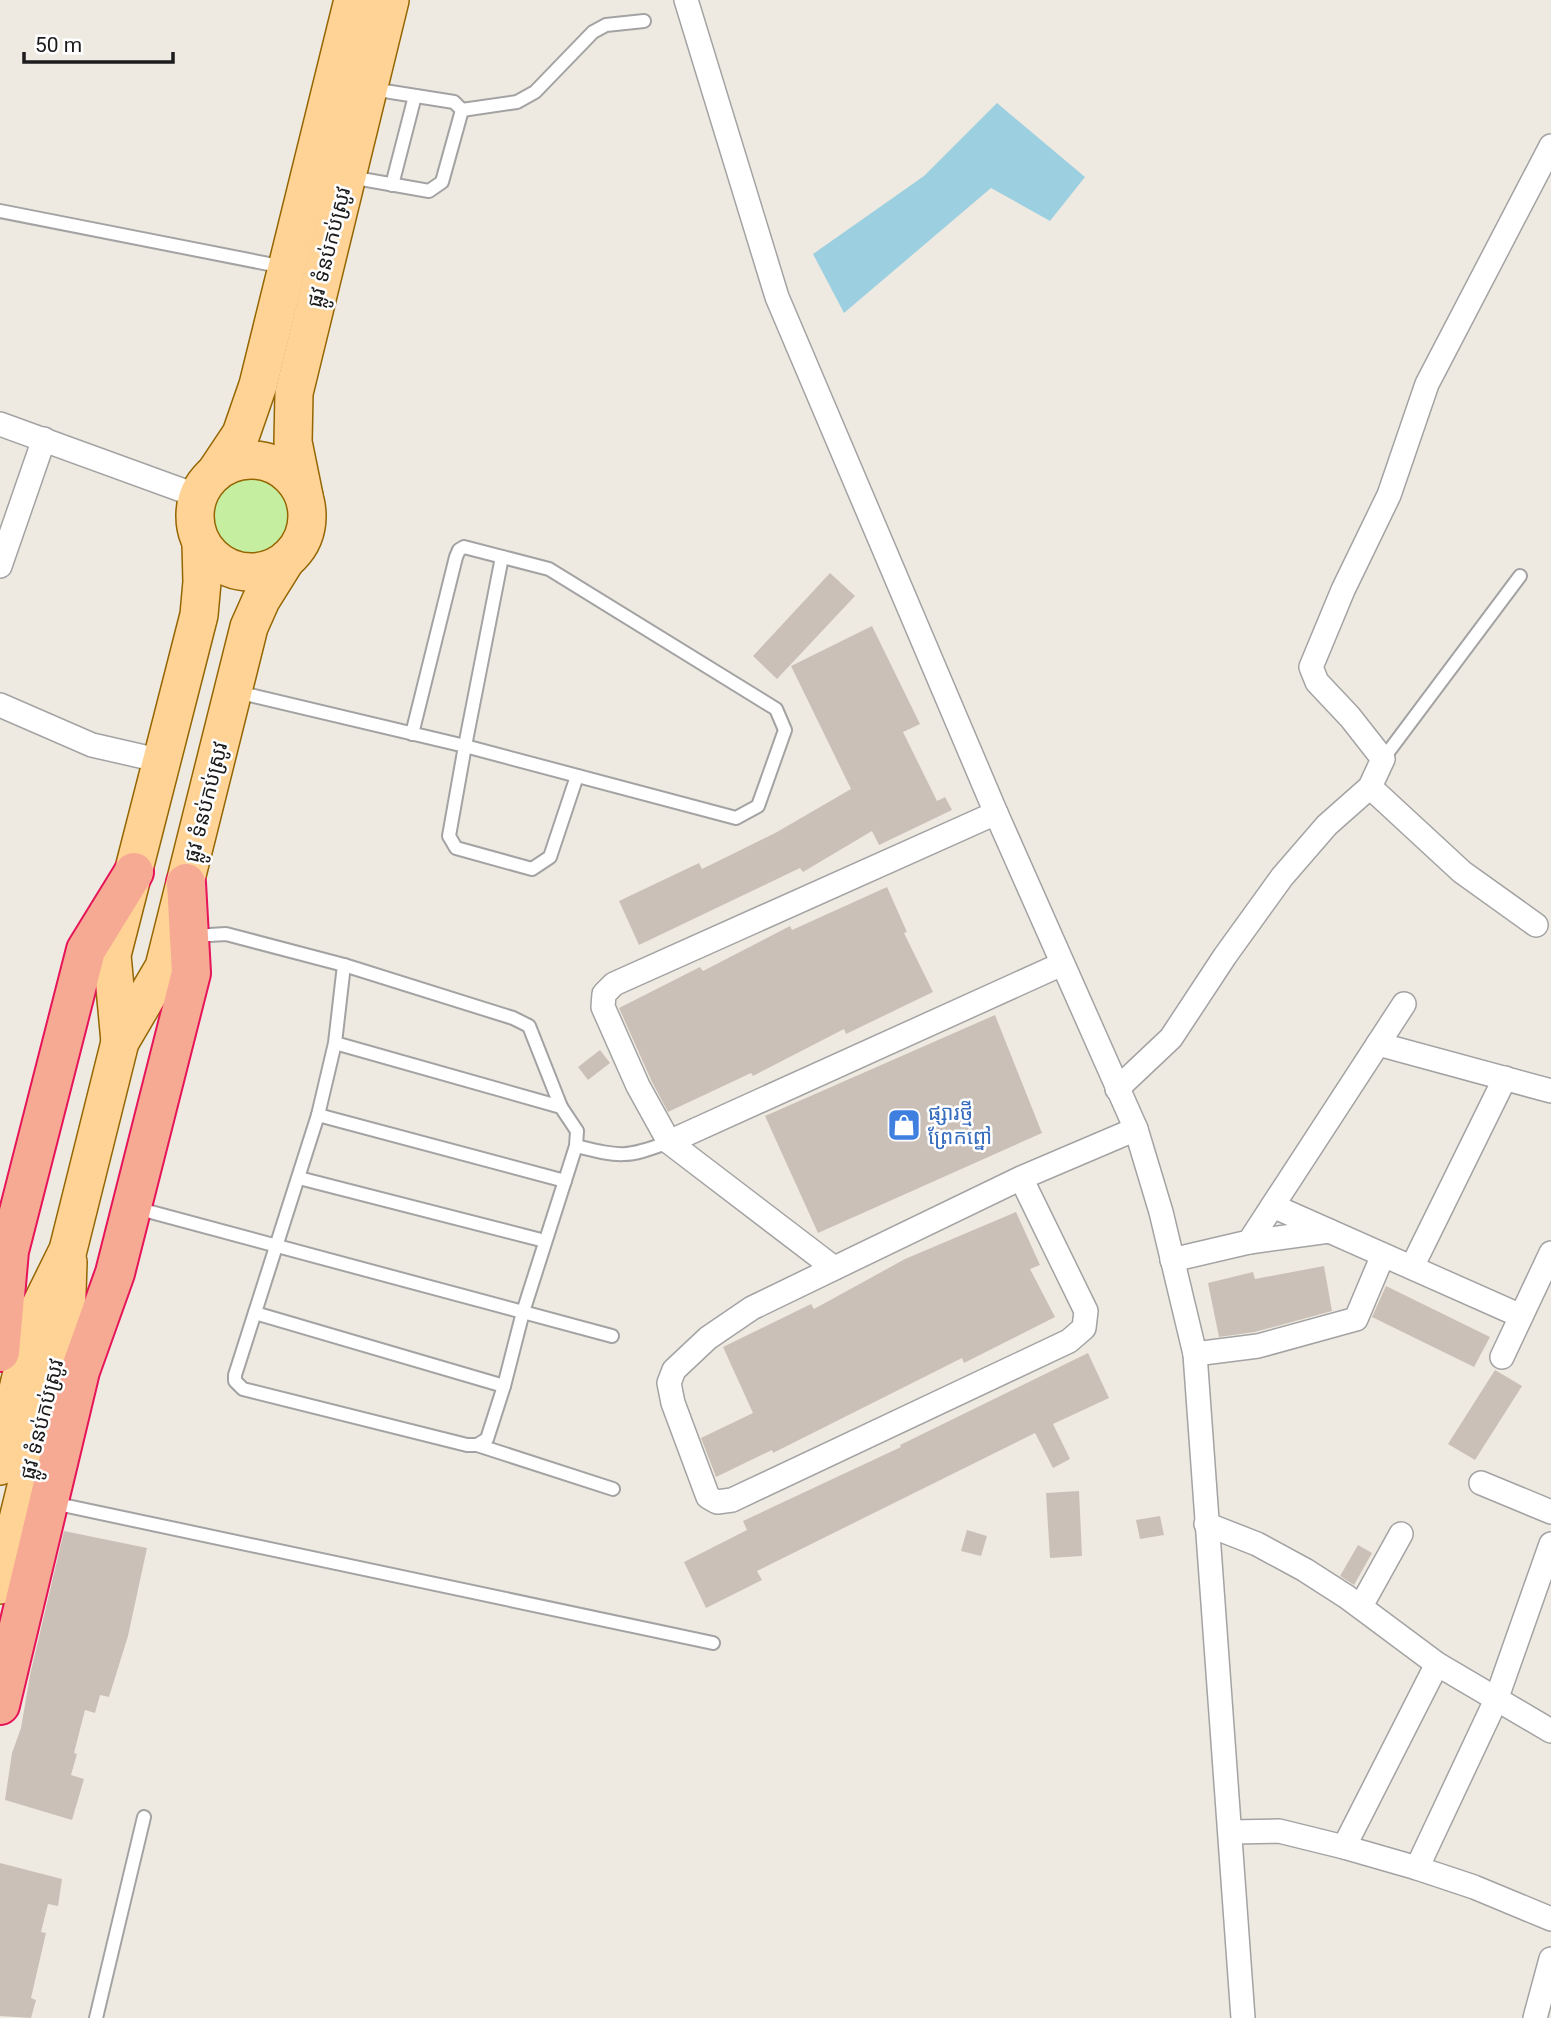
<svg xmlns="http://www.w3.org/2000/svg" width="1551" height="2018" font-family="Roboto,'Noto Sans Khmer',sans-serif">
	<rect width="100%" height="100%" fill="#efeae1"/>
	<circle fill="#c6eea1" cx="251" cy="516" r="41"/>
	<path fill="#9cd0e1" d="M 997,103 L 1085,177 L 1050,221 L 991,188 L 844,313 L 813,254 L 924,176 Z"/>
	<g fill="#cbc0b7">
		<path d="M 830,573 L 855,596 L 777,679 L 753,656 Z"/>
		<path d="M 872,626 L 920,724 L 903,732 L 937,801 L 945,797 L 952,810 L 879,845 L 872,831 L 803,872 L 800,868 L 639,945 L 619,901 L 699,863 L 702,869 L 777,832 L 851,789 L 791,666 Z"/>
		<path d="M 887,887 L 907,932 L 904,933 L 933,992 L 846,1034 L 844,1029 L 753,1076 L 751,1073 L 668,1112 L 652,1082 L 619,1008 L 700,967 L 703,971 L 790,926 L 792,930 Z"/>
		<path d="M 995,1015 L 1042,1133 L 818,1233 L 765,1116 Z"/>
		<path d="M 600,1050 L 610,1063 L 588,1080 L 578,1067 Z"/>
		<path d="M 1016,1212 L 1040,1265 L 1030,1269 L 1055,1317 L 964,1363 L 962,1358 L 773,1453 L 772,1450 L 716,1477 L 701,1438 L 753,1413 L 723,1347 L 811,1304 L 814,1309 L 905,1259 Z"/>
		<path d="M 1324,1266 L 1332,1311 L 1255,1332 L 1219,1337 L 1208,1283 L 1253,1272 L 1255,1279 Z"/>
		<path d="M 1386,1286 L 1490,1337 L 1474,1367 L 1372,1317 Z"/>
		<path d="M 1088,1353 L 1109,1398 L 1053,1424 L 1070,1459 L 1053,1468 L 1035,1433 L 757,1571 L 762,1580 L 706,1608 L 684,1562 L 747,1530 L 743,1521 L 901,1447 L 900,1445 Z"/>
		<path d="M 1495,1370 L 1522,1386 L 1475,1460 L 1448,1444 Z"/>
		<path d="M 1079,1491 L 1082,1556 L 1050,1558 L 1046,1493 Z"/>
		<path d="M 1160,1516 L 1164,1535 L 1140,1539 L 1136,1520 Z"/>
		<path d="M 967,1530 L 987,1536 L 981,1556 L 961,1551 Z"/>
		<path d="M 64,1531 L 147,1548 L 128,1636 L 109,1697 L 100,1695 L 95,1713 L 85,1710 L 74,1753 L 77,1754 L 71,1775 L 84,1779 L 72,1820 L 5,1800 L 12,1753 L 21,1728 L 30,1675 Z"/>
		<path d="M 1358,1545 L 1372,1553 L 1354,1585 L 1340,1576 Z"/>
		<path d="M 0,1863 L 62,1879 L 58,1906 L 48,1904 L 41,1932 L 46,1933 L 31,1998 L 36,2000 L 31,2018 L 0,2016 Z"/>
	</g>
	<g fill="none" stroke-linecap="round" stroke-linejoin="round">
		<defs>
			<g id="service">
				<path d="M 462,110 L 517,102 L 535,92 L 593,32 L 606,25 L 644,21"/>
				<path d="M 350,177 L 429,191 L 442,182 L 462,110 L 454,102 L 372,89"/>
				<path d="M 392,185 L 415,96"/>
				<path d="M 0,211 L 284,267"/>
				<path d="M 502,557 L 465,746 L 449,836 L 456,848 L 532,869 L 550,857 L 577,776"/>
				<path d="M 237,692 L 465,746 L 736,818 L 758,806 L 785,730 L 776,709 L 549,569 L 464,547 L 459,550 L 456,557 L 412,734"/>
				<path d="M 1383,759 L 1520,576"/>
				<path d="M 193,936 L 226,934 L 344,965 L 513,1018 L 529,1026 L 561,1107"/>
				<path d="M 335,1043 L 561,1107 L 577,1131 L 576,1146 L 523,1312 L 504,1386 L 487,1439 L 477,1445 L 467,1445 L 243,1389 L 235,1381 L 235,1375 L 318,1115 L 335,1043 L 344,965"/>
				<path d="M 318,1115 L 565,1181"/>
				<path d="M 576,1146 C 621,1157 626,1158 669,1142"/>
				<path d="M 299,1178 L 545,1241"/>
				<path d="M 136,1208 L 612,1336"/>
				<path d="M 255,1313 L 504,1386"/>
				<path d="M 477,1445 L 613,1489"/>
				<path d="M 53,1503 L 713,1643"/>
				<path d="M 96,2018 L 144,1817"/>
			</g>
			<g id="minor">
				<path d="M 686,0 L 777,297 L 996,813 L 1136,1129 L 1161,1212 L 1195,1354 L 1243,2018"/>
				<path d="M 0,424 L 198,496"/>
				<path d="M 0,566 L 44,439"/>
				<path d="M 0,705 L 92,745 L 162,761"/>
				<path d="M 1370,787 L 1462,872 L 1536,925"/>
				<path d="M 1378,1044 L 1551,1091"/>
				<path d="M 1117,1089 L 1171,1038 L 1225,956 L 1282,877 L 1327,825 L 1370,787 L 1383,759 L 1350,717 L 1317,682 L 1311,667 L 1343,590 L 1389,495 L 1427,384 L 1551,146"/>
				<path d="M 669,1142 L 1062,964"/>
				<path d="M 1021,1178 L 1086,1311 L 1084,1328 L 1069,1341 L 732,1500 L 717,1502 L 708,1497 L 673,1403 L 669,1383 L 674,1370 L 708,1338 L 752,1308 L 1021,1178 L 1136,1129"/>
				<path d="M 1273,1206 L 1521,1316"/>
				<path d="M 1249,1242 L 1329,1231"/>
				<path d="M 1172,1260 L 1249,1242 L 1404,1004"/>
				<path d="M 1412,1267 L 1505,1078"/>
				<path d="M 834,1268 L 669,1142 L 638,1086 L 603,1007 L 604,994 L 614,984 L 996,813"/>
				<path d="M 1195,1354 L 1258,1346 L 1356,1319 L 1383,1255"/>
				<path d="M 1502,1357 L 1551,1253"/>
				<path d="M 1481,1483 L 1551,1512"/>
				<path d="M 1206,1524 L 1257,1544 L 1305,1570 L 1347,1597 L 1437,1664 L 1551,1731"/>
				<path d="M 1361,1606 L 1401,1534"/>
				<path d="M 1231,1832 L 1279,1831 L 1344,1847 L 1417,1868 L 1474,1887 L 1551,1919"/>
				<path d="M 1344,1847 L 1437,1664"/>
				<path d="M 1417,1868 L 1496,1700 L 1551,1544"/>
				<path d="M 1535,2018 L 1551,1959"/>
			</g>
			<g id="primary">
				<circle cx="251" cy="516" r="56"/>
				<path d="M 215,473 L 241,434 L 258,385 L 353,0"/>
				<path d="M 304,496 L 293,442 L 294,393 L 390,0"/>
				<path d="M 120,1042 L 112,955 L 199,615 L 202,582 L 201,544"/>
				<path d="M 0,1466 L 35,1317 L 68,1250 L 120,1042 L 164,967 L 249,627 L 261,600 L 286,560"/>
				<path d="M 0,1585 L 4,1577 L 66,1323 L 68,1262"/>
			</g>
			<g id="trunk">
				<path d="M 0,1352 L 9,1251 L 86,950 L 134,872"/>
				<path d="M 0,1705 L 80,1371 L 115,1273 L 191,973 L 186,883"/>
			</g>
		</defs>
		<use href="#service" stroke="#a3a3a3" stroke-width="16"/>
		<use href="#minor" stroke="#a3a3a3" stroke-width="26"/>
		<use href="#primary" stroke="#946500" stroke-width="40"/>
		<use href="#trunk" stroke="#e61459" stroke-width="42"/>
		<use href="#service" stroke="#fff" stroke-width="12"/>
		<use href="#minor" stroke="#fff" stroke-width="23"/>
		<use href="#primary" stroke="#ffd395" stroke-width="37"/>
		<use href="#trunk" stroke="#f6aa94" stroke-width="38"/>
	</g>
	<defs>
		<symbol id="shop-square" viewBox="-11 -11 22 22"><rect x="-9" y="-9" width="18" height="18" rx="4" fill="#3f7fe0" stroke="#fff"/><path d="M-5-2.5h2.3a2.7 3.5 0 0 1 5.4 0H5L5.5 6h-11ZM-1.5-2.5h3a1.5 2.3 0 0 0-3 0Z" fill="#fff"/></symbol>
	</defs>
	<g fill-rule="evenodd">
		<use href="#shop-square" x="885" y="1106" width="38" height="38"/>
	</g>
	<g text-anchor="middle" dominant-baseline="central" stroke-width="5" stroke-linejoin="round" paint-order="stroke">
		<g font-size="21" fill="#1c1c1c" stroke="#fff">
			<text transform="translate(329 247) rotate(-76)">ផ្លូវ ទំនប់កប់ស្រូវ</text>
			<text transform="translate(206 802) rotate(-76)">ផ្លូវ ទំនប់កប់ស្រូវ</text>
			<text transform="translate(42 1419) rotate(-76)">ផ្លូវ ទំនប់កប់ស្រូវ</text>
		</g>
		<g font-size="21" fill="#366cbe" stroke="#fff" text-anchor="start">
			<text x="928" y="1113">ផ្សារថ្មី<tspan x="928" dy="24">ព្រែកព្នៅ</tspan></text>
		</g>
	</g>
	<path d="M24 52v10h149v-10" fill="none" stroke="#1c1c1c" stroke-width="3.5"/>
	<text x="35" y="52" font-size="21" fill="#1c1c1c" stroke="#ffffff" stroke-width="5" paint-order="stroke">50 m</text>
</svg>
